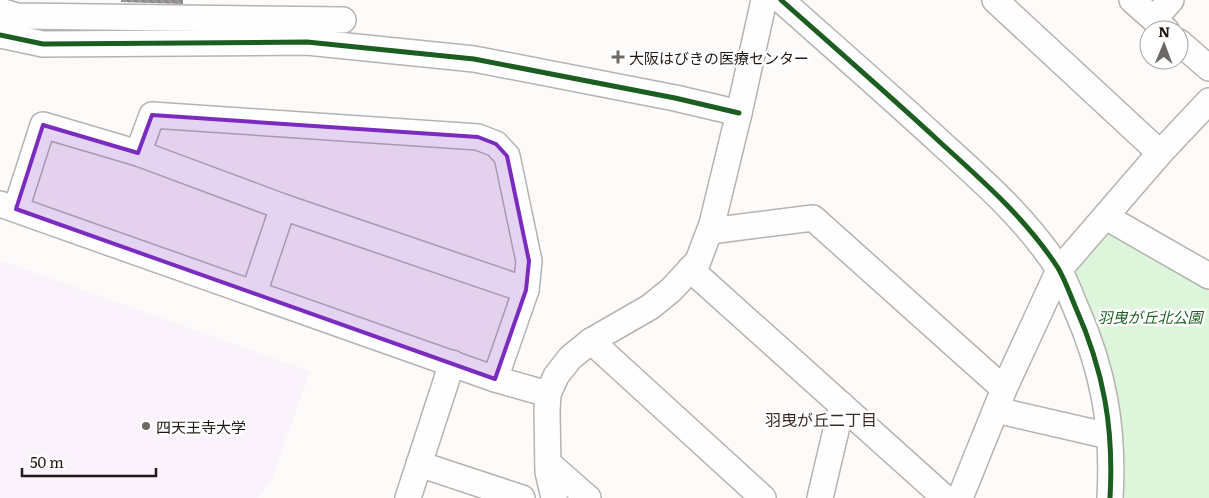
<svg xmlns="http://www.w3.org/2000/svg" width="1209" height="498" font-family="Literata,'Noto Sans JP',serif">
	<defs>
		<pattern id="building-back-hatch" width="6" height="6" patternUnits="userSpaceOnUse" patternTransform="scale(1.25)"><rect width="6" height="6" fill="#9b989a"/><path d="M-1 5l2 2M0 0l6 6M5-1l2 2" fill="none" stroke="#7e7b7d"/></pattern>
	</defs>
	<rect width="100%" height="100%" fill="#fdfbf9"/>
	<path fill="#faf3fb" d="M 0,260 L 310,371 L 272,480 L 258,498 L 0,498 Z"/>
	<path fill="#ddf6db" d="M 1108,224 L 1209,283 L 1209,498 L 1118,498 L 1066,269 Z"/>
	<path fill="url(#building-back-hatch)" d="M 121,0 L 183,0 L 183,4 L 121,2 Z"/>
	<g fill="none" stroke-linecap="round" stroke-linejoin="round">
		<defs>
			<g id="minor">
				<path d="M 781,0 C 835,48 889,95 942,144 C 984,182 1027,220 1058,268 C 1065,280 1070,294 1075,306 C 1104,371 1114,428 1110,498"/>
				<path d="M 995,0 L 1160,153"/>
				<path d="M 1132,0 L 1166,30"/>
				<path d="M 0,11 L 17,16 L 343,20"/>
				<path d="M 1154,19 L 1171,0"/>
				<path d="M 0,35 L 43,44 L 307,42 L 474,59 L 675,98 L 739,113"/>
				<path d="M 1179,42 L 1209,68"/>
				<path d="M 138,153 L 152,115 L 478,137 L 496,144 L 507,156 L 529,261 L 526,290 L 495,379"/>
				<path d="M 0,204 L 495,379 L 548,394"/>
				<path d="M 16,209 L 43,125 L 138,153 L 283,207 L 526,290"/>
				<path d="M 1106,217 L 1209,276"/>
				<path d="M 710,231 L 813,218 L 1004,389"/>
				<path d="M 690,269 L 945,498"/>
				<path d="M 254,293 L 283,207"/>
				<path d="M 591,341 L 763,498"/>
				<path d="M 996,410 L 1109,436"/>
				<path d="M 548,463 L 588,498"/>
				<path d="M 419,464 L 522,498"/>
				<path d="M 408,498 L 452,363"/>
				<path d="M 554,498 L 548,472 L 547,411 L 548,394 L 556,376 L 570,358 L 591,341 L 650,307 L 671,290 L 698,261 L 712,224 L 739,113 L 764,0"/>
				<path d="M 820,498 L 842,405"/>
				<path d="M 960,498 L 1004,389 L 1059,270 L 1160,153 L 1209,101"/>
			</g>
		</defs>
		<use href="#minor" stroke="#b6b2af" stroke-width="28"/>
		<use href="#minor" stroke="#fffefe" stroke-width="25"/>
		<defs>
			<g id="cycleway">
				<path d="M 781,0 C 835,48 889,95 942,144 C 984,182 1027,220 1058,268 C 1065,280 1070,294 1075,306 C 1104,371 1114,428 1110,498"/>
				<path d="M 0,35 L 43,44 L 307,42 L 474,59 L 675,98 L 739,113"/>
			</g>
		</defs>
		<use href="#cycleway" stroke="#fff" stroke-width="8"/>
		<use href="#cycleway" stroke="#1b5e20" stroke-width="5"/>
	</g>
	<path fill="#7b2cbf" fill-opacity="0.2" stroke="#7b2cbf" stroke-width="4" stroke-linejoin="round" d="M 152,115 L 478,137 L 496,144 L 507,156 L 529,261 L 526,290 L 495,379 L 16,209 L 43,125 L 138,153 Z"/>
	<g fill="#6d6965" stroke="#fff" stroke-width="2">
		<path d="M615.5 49.5h5v5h5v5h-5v5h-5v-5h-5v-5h5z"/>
		<circle cx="146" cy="426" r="5"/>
	</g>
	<g text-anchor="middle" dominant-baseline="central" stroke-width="5" stroke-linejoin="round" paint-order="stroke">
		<g font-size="15" fill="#201a16" stroke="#fff" text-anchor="start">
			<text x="629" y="57">大阪はびきの医療センター</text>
			<text x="156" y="426">四天王寺大学</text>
		</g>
		<g font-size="15" font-style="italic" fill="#216326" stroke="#fff">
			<text x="1150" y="316">羽曳が丘北公園</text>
		</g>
		<g font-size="16" fill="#3a2c23" stroke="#fff">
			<text x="821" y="419">羽曳が丘二丁目</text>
		</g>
	</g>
	<g transform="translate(1164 45) rotate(1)"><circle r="24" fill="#ffffff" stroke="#a6a3a2"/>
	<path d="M0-4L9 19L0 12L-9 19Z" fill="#6d6965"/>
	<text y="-8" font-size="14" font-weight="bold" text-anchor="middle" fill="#201a16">N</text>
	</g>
	<path d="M22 468v8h134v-8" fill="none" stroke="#201a16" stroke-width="2.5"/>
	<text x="30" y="468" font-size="15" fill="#201a16" stroke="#ffffff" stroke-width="4" paint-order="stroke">50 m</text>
</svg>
